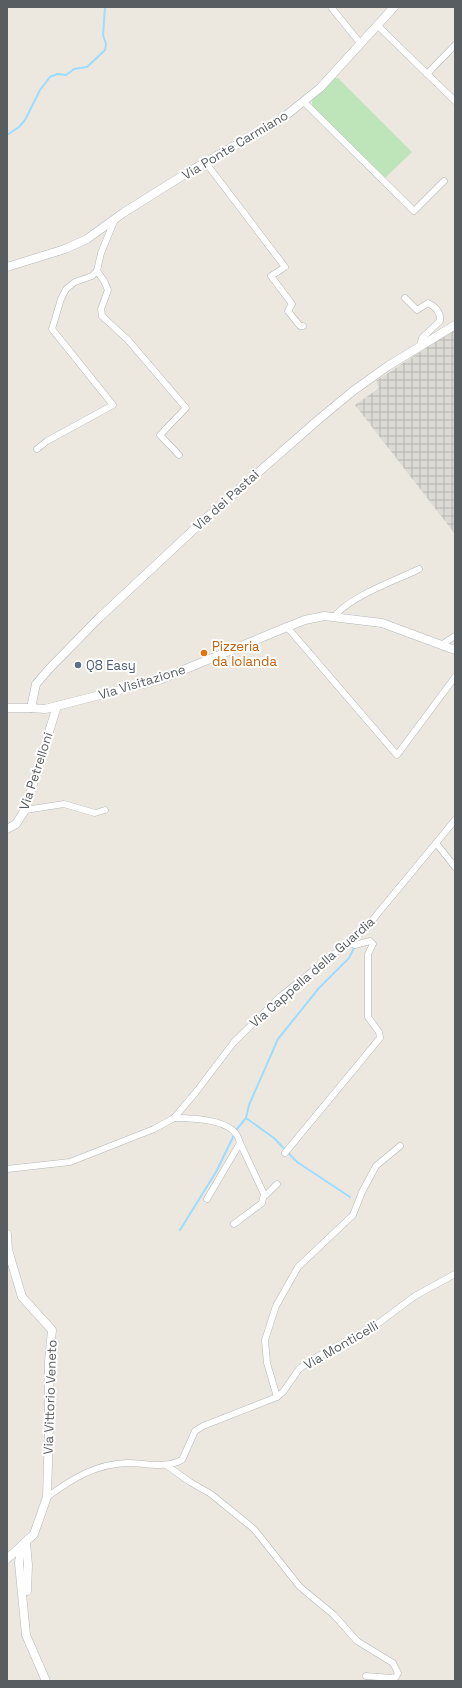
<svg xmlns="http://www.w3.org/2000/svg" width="462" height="1688" font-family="'Space Grotesk',sans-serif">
	<defs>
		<pattern id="industrial-grid" width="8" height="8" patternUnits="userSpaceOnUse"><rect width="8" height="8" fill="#dcdad4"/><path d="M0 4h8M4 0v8" fill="none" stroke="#b5b4af"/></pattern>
	</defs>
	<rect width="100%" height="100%" fill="#ece8df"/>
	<path fill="url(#industrial-grid)" d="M 455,329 L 455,534 L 355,405 L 379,388 L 376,381 Z"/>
	<path fill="#bee5ba" d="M 333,78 L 338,78 L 412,152 L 385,178 L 312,105 L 312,99 Z"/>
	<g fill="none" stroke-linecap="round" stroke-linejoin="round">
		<g stroke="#9cddff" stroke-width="2">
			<path d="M 7,135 L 19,127 L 25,120 L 40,90 L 50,77 L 57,74 L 66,75 L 74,69 L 87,67 L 105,50 L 106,44 L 103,35 L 105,7"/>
			<path d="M 246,1118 L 274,1138 L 297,1162 L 350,1197"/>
			<path d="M 180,1230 L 216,1172 L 237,1129 L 246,1118 L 249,1105 L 278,1039 L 319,988 L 349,958 L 355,946"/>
		</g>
		<defs>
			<g id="street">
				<path d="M 331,7 L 360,43"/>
				<path d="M 377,25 L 455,101"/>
				<path d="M 427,74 L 455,45"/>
				<path d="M 304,102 L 414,211 L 444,181"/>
				<path d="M 206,163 L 285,267 L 271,276 L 292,304 L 288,311 L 300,326 L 303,326"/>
				<path d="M 97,271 L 104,281 L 108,290 L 101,309 L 102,316 L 128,340 L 186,408 L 160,435 L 179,455"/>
				<path d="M 405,298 L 417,310 L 428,303 C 436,307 441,312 440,321 L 422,338 L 420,346"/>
				<path d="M 37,449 L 47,441 L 113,405 L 52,329 L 61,299 L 66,289 L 75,282 L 92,276 L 97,271 L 101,253 L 115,219"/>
				<path d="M 334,617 C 350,596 395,581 419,569"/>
				<path d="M 287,627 L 397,755 L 455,677"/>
				<path d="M 441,645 L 455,636"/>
				<path d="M 25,810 L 64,804 L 95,813 L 105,810"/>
				<path d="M 436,843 L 455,867"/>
				<path d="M 174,1118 C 191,1118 226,1119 236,1134 C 238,1136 239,1140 240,1143 L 207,1199"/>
				<path d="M 240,1143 L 264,1194"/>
				<path d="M 285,1153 L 380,1038 L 379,1032 L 368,1017 L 368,954 L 373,944 L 370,941 L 355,945 L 348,942"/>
				<path d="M 7,1169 L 70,1162 L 154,1129 L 174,1118 L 196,1092 L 234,1042 L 281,996 L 365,929 L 455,820"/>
				<path d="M 264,1194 L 266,1195 L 277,1184"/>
				<path d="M 234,1224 L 262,1203 L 264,1194"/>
				<path d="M 277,1397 L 267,1363 L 265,1340 L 276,1306 L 298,1267 L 353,1215 L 362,1192 L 376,1166 L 400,1146"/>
				<path d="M 166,1465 L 190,1482 L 211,1494 L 254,1529 L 300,1587 L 334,1615 L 357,1641 L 393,1663 L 398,1673 L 396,1677 L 391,1678 L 366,1676"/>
				<path d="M 47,1497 C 72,1479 95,1464 127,1463 C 146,1463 164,1469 182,1460 L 195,1431 L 203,1426 L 277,1397 L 283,1392 L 299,1369 L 311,1360 L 376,1325 L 415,1296 L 455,1274"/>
			</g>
			<g id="secondary">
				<path d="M 7,267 L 65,249 L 87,239 L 123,213 L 190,171 L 279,121 L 320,88 L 394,7"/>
				<path d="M 7,708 L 31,708 L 45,709 L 159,680 L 287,627 L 305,620 L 324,616 L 382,623 L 455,650"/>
				<path d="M 31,708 L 36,684 L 49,669 L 99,618 L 205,519 L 318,420 L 353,391 L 388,366 L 455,325"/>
				<path d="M 7,829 L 16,824 L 25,810 L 57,706"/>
				<path d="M 7,1234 L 8,1250 L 22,1297 L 52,1330 L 49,1361 L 49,1428 L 47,1497 L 34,1534 L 7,1559"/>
				<path d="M 26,1543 L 28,1565 L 27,1591"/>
				<path d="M 21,1547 L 19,1563 L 26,1635 L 46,1681"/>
			</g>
		</defs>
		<use href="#street" stroke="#b2b7bb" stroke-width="7"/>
		<use href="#secondary" stroke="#b3b8bd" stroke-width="9"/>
		<use href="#street" stroke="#fff" stroke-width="6"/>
		<use href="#secondary" stroke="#fff" stroke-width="8"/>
	</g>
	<circle fill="#e8710a" stroke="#fff" stroke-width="1.5" cx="204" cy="653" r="4"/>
	<circle fill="#5c6f8a" stroke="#fff" stroke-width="1.5" cx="78" cy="665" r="4"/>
	<g text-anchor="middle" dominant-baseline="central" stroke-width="4" stroke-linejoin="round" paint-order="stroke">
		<g font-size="13" fill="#585d61" stroke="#fff">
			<text transform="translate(235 145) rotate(-31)">Via Ponte Carmiano</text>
			<text transform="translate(226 500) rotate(-42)">Via dei Pastai</text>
			<text transform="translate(142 682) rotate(-17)">Via Visitazione</text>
			<text transform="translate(36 771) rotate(-72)">Via Petrelloni</text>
			<text transform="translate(312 972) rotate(-41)">Via Cappella della Guardia</text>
			<text transform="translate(341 1345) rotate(-30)">Via Monticelli</text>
			<text transform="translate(50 1397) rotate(-88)">Via Vittorio Veneto</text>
		</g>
		<g font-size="13" fill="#c56008" stroke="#fff" text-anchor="start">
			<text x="212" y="646">Pizzeria<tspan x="212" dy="15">da Iolanda</tspan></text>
		</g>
		<g font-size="13" fill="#4e5e75" stroke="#fff" text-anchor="start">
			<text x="86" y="665">Q8 Easy</text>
		</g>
	</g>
	<rect width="462" height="1688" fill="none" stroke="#585d61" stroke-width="16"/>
</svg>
